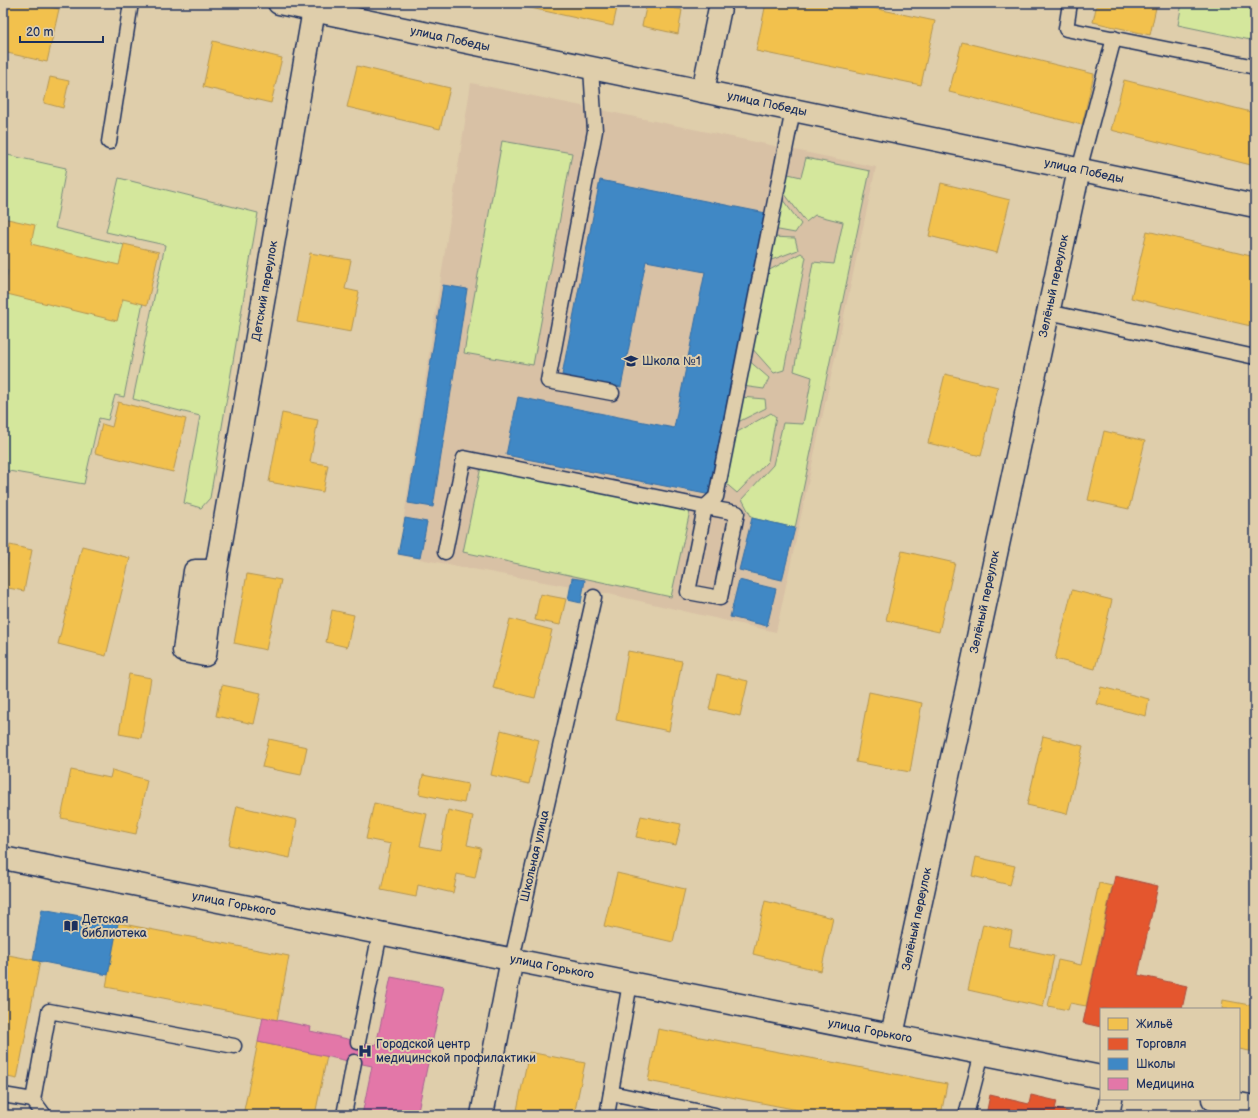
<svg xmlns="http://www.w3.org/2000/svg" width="1258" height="1118" font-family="'Balsamiq Sans',sans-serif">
	<rect width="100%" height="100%" fill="#dfceab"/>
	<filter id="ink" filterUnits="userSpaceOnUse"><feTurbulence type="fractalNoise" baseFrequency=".025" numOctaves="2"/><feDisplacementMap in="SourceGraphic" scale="8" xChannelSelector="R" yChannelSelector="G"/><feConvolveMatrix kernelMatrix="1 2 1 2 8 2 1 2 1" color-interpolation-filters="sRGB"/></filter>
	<g filter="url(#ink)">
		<path fill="#d8c1a5" d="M 471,83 L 876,167 L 776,632 L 609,594 L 398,555 Z"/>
		<g fill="#d4e79c" stroke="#788b7d">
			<path d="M 1182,3 L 1255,3 L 1255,41 L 1178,25 Z"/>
			<path d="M 502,141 L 572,153 L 533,365 L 464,353 Z"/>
			<path d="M 3,154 L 66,168 L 55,228 L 153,252 L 124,397 L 115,395 L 108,420 L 99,418 L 84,484 L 3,470 Z"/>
			<path d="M 806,158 L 870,171 L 795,528 L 752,518 L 742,499 L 773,465 L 783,423 L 803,424 L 812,377 L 794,371 L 813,262 L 834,264 L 843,222 L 815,215 L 806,222 L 781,189 L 784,173 L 801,177 Z"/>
			<path d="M 119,178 L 258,213 L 210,498 L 201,508 L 184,503 L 200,416 L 133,399 L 165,245 L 106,232 Z"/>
			<path d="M 779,195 L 801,224 L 795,233 L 773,229 Z"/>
			<path d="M 771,237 L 795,238 L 798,250 L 766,262 Z"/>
			<path d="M 801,253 L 806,257 L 784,370 L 774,373 L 750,346 L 764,273 Z"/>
			<path d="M 747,359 L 769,378 L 764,389 L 742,386 Z"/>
			<path d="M 740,397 L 765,399 L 766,408 L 734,424 Z"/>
			<path d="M 771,413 L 776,417 L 768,461 L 737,493 L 723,481 L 732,435 Z"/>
			<path d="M 481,467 L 690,511 L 671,597 L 463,552 Z"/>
		</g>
		<g fill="#f2c14e" stroke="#b29553">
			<path d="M 3,3 L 34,3 L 59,9 L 47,62 L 3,52 Z"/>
			<path d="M 518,3 L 618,3 L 613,26 L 517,5 Z"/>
			<path d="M 647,3 L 682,10 L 678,34 L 642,26 Z"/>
			<path d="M 766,3 L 849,3 L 935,21 L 921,85 L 756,51 Z"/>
			<path d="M 1097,3 L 1157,3 L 1150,35 L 1093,22 Z"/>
			<path d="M 213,41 L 282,58 L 271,103 L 203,87 Z"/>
			<path d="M 962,42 L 1094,74 L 1082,125 L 949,92 Z"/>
			<path d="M 357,66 L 450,88 L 440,129 L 347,107 Z"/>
			<path d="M 50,77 L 69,81 L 63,108 L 44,103 Z"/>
			<path d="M 1124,80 L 1255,113 L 1255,166 L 1111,130 Z"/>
			<path d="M 941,183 L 1010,200 L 997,253 L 929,236 Z"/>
			<path d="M 3,218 L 35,225 L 31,244 L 119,265 L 124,244 L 159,252 L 147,305 L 123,299 L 117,321 L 3,293 L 8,271 L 3,270 Z"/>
			<path d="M 1147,231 L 1255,257 L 1255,327 L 1131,298 Z"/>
			<path d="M 310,253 L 351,260 L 345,289 L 359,292 L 351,332 L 297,322 Z"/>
			<path d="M 945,374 L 998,387 L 981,456 L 928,443 Z"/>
			<path d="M 118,402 L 186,419 L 173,472 L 95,453 L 102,424 L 112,427 Z"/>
			<path d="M 282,413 L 318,420 L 310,462 L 328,465 L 323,492 L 269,482 Z"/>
			<path d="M 1104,431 L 1145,441 L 1129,509 L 1088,500 Z"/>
			<path d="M 10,545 L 32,550 L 24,591 L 3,587 Z"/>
			<path d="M 82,546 L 130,558 L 106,656 L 58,644 Z"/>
			<path d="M 902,551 L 955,563 L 939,632 L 886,620 Z"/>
			<path d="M 247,574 L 281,580 L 266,650 L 234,643 Z"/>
			<path d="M 1072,590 L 1112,600 L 1095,669 L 1055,659 Z"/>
			<path d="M 540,594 L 566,599 L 560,625 L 535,620 Z"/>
			<path d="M 332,610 L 354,615 L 347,647 L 326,642 Z"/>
			<path d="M 510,619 L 552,630 L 535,698 L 493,688 Z"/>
			<path d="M 628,651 L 682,661 L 669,731 L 616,720 Z"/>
			<path d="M 129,674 L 151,678 L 141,738 L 119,734 Z"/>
			<path d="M 717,674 L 748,681 L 740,716 L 709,709 Z"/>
			<path d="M 222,685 L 261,693 L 254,724 L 216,716 Z"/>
			<path d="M 1101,687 L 1149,699 L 1146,716 L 1097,704 Z"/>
			<path d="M 869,692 L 922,703 L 910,772 L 856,762 Z"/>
			<path d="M 501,730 L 539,740 L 529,784 L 491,775 Z"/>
			<path d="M 1043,736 L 1083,746 L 1067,814 L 1027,805 Z"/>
			<path d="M 269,739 L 307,747 L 301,775 L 262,767 Z"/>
			<path d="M 71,770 L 110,778 L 112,770 L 147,780 L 136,834 L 61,818 Z"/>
			<path d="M 423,775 L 468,784 L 464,803 L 419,794 Z"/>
			<path d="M 374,803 L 427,814 L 420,846 L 440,850 L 448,810 L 473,816 L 467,845 L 481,848 L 475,878 L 457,874 L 453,893 L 418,885 L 416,897 L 381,890 L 391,844 L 366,839 Z"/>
			<path d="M 237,806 L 297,820 L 290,858 L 229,845 Z"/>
			<path d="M 641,816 L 681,824 L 676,845 L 636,837 Z"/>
			<path d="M 976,857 L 1015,866 L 1010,885 L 972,876 Z"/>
			<path d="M 617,873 L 685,889 L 673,942 L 604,926 Z"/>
			<path d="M 1099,883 L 1112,886 L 1086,1006 L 1070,1003 L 1068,1010 L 1048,1006 L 1058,960 L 1081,965 Z"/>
			<path d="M 765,901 L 833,918 L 821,971 L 753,954 Z"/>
			<path d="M 118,923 L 289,956 L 277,1020 L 106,987 Z"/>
			<path d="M 983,924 L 1012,931 L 1009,946 L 1054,956 L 1043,1007 L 968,990 Z"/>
			<path d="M 3,954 L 40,961 L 17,1079 L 3,1076 Z"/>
			<path d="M 1223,1000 L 1255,1006 L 1255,1052 L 1239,1049 L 1239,1009 L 1222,1009 Z"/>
			<path d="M 658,1029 L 947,1084 L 941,1115 L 824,1115 L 648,1081 Z"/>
			<path d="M 258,1042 L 327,1056 L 315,1115 L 243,1115 Z"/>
			<path d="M 529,1052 L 585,1063 L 574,1115 L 516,1115 Z"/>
		</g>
		<g fill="#e4572e" stroke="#a84b3c">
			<path d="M 1115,876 L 1158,886 L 1138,975 L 1187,986 L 1182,1009 L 1101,1009 L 1101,1027 L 1083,1023 Z"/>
			<path d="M 990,1095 L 1029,1104 L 1031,1095 L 1057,1101 L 1055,1109 L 1070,1112 L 1069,1115 L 986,1115 Z"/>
		</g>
		<g fill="#3f88c5" stroke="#346da6">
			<path d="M 600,180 L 766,213 L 711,495 L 506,455 L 518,397 L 674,428 L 705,272 L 646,261 L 621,387 L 562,375 Z"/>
			<path d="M 443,285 L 467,289 L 433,507 L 408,503 Z"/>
			<path d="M 405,518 L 427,522 L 420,558 L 398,554 Z"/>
			<path d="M 752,518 L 795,528 L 782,580 L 739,570 Z"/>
			<path d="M 572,578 L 585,580 L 581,603 L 568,600 Z"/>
			<path d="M 739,580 L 776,589 L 767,626 L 730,617 Z"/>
			<path d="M 42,909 L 118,923 L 108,975 L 33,960 Z"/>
		</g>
		<path fill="#e377a8" stroke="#a76192" d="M 391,977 L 444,987 L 417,1115 L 362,1115 L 372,1066 L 258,1042 L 263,1017 L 311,1027 L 310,1031 L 376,1045 Z"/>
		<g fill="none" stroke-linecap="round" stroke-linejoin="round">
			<defs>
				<g id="service">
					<path d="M 1070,3 L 1066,29 L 1255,67"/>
					<path d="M 591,68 L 595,131 L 548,381 L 612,393"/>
					<path d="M 109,142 L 131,3"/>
					<path d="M 1079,170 L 1114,38"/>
					<path d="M 1048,312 L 1255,357"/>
					<path d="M 445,552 L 464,458 L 705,507 L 737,513 L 720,598 L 688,592 L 705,507 L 716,497 L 793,110"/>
					<path d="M 512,959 L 594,597"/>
					<path d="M 358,1042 L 380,933"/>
					<path d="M 611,1093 L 715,1115"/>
					<path d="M 3,1095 L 33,1100"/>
					<path d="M 44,1115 L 33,1100 L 49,1011 L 234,1046"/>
					<path d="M 344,1115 L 354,1062"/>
					<path d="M 607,1115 L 630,983"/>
					<path d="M 966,1115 L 982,1053"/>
				</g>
				<g id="minor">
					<path d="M 703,91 L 721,3"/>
					<path d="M 216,571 L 195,571 L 184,651 L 205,655 L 216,571 L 314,10"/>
					<path d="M 892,1035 L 1079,170"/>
					<path d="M 482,1115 L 512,959"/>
					<path d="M 1108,1115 L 1111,1099"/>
				</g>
				<g id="tertiary">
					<path d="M 279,3 L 1255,206"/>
					<path d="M 3,858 L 1101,1077"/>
					<path d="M 1213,1099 L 1255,1107"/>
				</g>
			</defs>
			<use href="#service" stroke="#1b2f5e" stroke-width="17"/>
			<use href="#minor" stroke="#1b2f5e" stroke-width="25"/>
			<use href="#tertiary" stroke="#1b2f5e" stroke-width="25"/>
			<use href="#service" stroke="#dfceab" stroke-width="14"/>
			<use href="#minor" stroke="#dfceab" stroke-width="22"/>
			<use href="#tertiary" stroke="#dfceab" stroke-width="22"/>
		</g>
	</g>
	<defs>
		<symbol id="school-bare" viewBox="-9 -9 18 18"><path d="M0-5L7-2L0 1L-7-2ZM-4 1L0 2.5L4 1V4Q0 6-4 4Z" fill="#1b2f5e" stroke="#dfceab" stroke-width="2.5" paint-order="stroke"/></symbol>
		<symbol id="library-bare" viewBox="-9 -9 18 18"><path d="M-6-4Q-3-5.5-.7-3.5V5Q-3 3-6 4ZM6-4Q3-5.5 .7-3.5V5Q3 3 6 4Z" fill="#1b2f5e" stroke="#dfceab" stroke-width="2.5" paint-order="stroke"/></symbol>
		<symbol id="hospital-bare" viewBox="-9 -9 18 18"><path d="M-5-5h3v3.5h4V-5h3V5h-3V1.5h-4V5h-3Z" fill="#1b2f5e" stroke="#dfceab" stroke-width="2.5" paint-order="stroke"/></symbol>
	</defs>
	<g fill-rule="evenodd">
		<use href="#school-bare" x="621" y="351" width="20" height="20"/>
		<use href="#library-bare" x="61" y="916" width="20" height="20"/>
		<use href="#hospital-bare" x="355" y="1041" width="20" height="20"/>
	</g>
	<g text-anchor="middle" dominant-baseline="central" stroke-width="4" stroke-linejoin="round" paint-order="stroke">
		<g font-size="12" fill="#1b2f5e" stroke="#dfceab">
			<text transform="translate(450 39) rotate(12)">улица Победы</text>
			<text transform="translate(767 104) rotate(12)">улица Победы</text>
			<text transform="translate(1084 171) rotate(12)">улица Победы</text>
			<text transform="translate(1054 286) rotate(-78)">Зелёный переулок</text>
			<text transform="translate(265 291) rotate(-80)">Детский переулок</text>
			<text transform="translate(985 602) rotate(-78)">Зелёный переулок</text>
			<text transform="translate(535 856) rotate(-77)">Школьная улица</text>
			<text transform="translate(234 904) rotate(11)">улица Горького</text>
			<text transform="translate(917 919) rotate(-78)">Зелёный переулок</text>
			<text transform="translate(552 967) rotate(11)">улица Горького</text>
			<text transform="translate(870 1031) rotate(11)">улица Горького</text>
		</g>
		<g font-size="12" fill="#1b2f5e" stroke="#dfceab" text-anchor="start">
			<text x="642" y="361">Школа №1</text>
			<text x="82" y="919">Детская<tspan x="82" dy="14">библиотека</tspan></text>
			<text x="376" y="1044">Городской центр<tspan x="376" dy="14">медицинской профилактики</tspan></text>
		</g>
	</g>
	<rect width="1258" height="1118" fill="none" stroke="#dfceab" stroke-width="16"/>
	<rect x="8" y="8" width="1242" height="1102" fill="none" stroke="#1b2f5e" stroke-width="1.5" filter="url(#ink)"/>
	<rect x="1100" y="1008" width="140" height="92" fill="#dfceab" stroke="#918e8c"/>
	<rect x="1108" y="1018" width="20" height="12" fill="#f2c14e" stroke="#918e8c"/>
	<text x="1136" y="1028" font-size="12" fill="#1b2f5e">Жильё</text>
	<rect x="1108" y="1038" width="20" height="12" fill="#e4572e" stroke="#918e8c"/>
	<text x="1136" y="1048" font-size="12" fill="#1b2f5e">Торговля</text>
	<rect x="1108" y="1058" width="20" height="12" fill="#3f88c5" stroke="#918e8c"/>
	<text x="1136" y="1068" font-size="12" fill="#1b2f5e">Школы</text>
	<rect x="1108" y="1078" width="20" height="12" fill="#e377a8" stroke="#918e8c"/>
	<text x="1136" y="1088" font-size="12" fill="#1b2f5e">Медицина</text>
	<path d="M20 36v6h83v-6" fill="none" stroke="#1b2f5e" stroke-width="2"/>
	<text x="26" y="36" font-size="12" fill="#1b2f5e" stroke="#dfceab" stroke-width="3" paint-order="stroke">20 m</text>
</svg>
